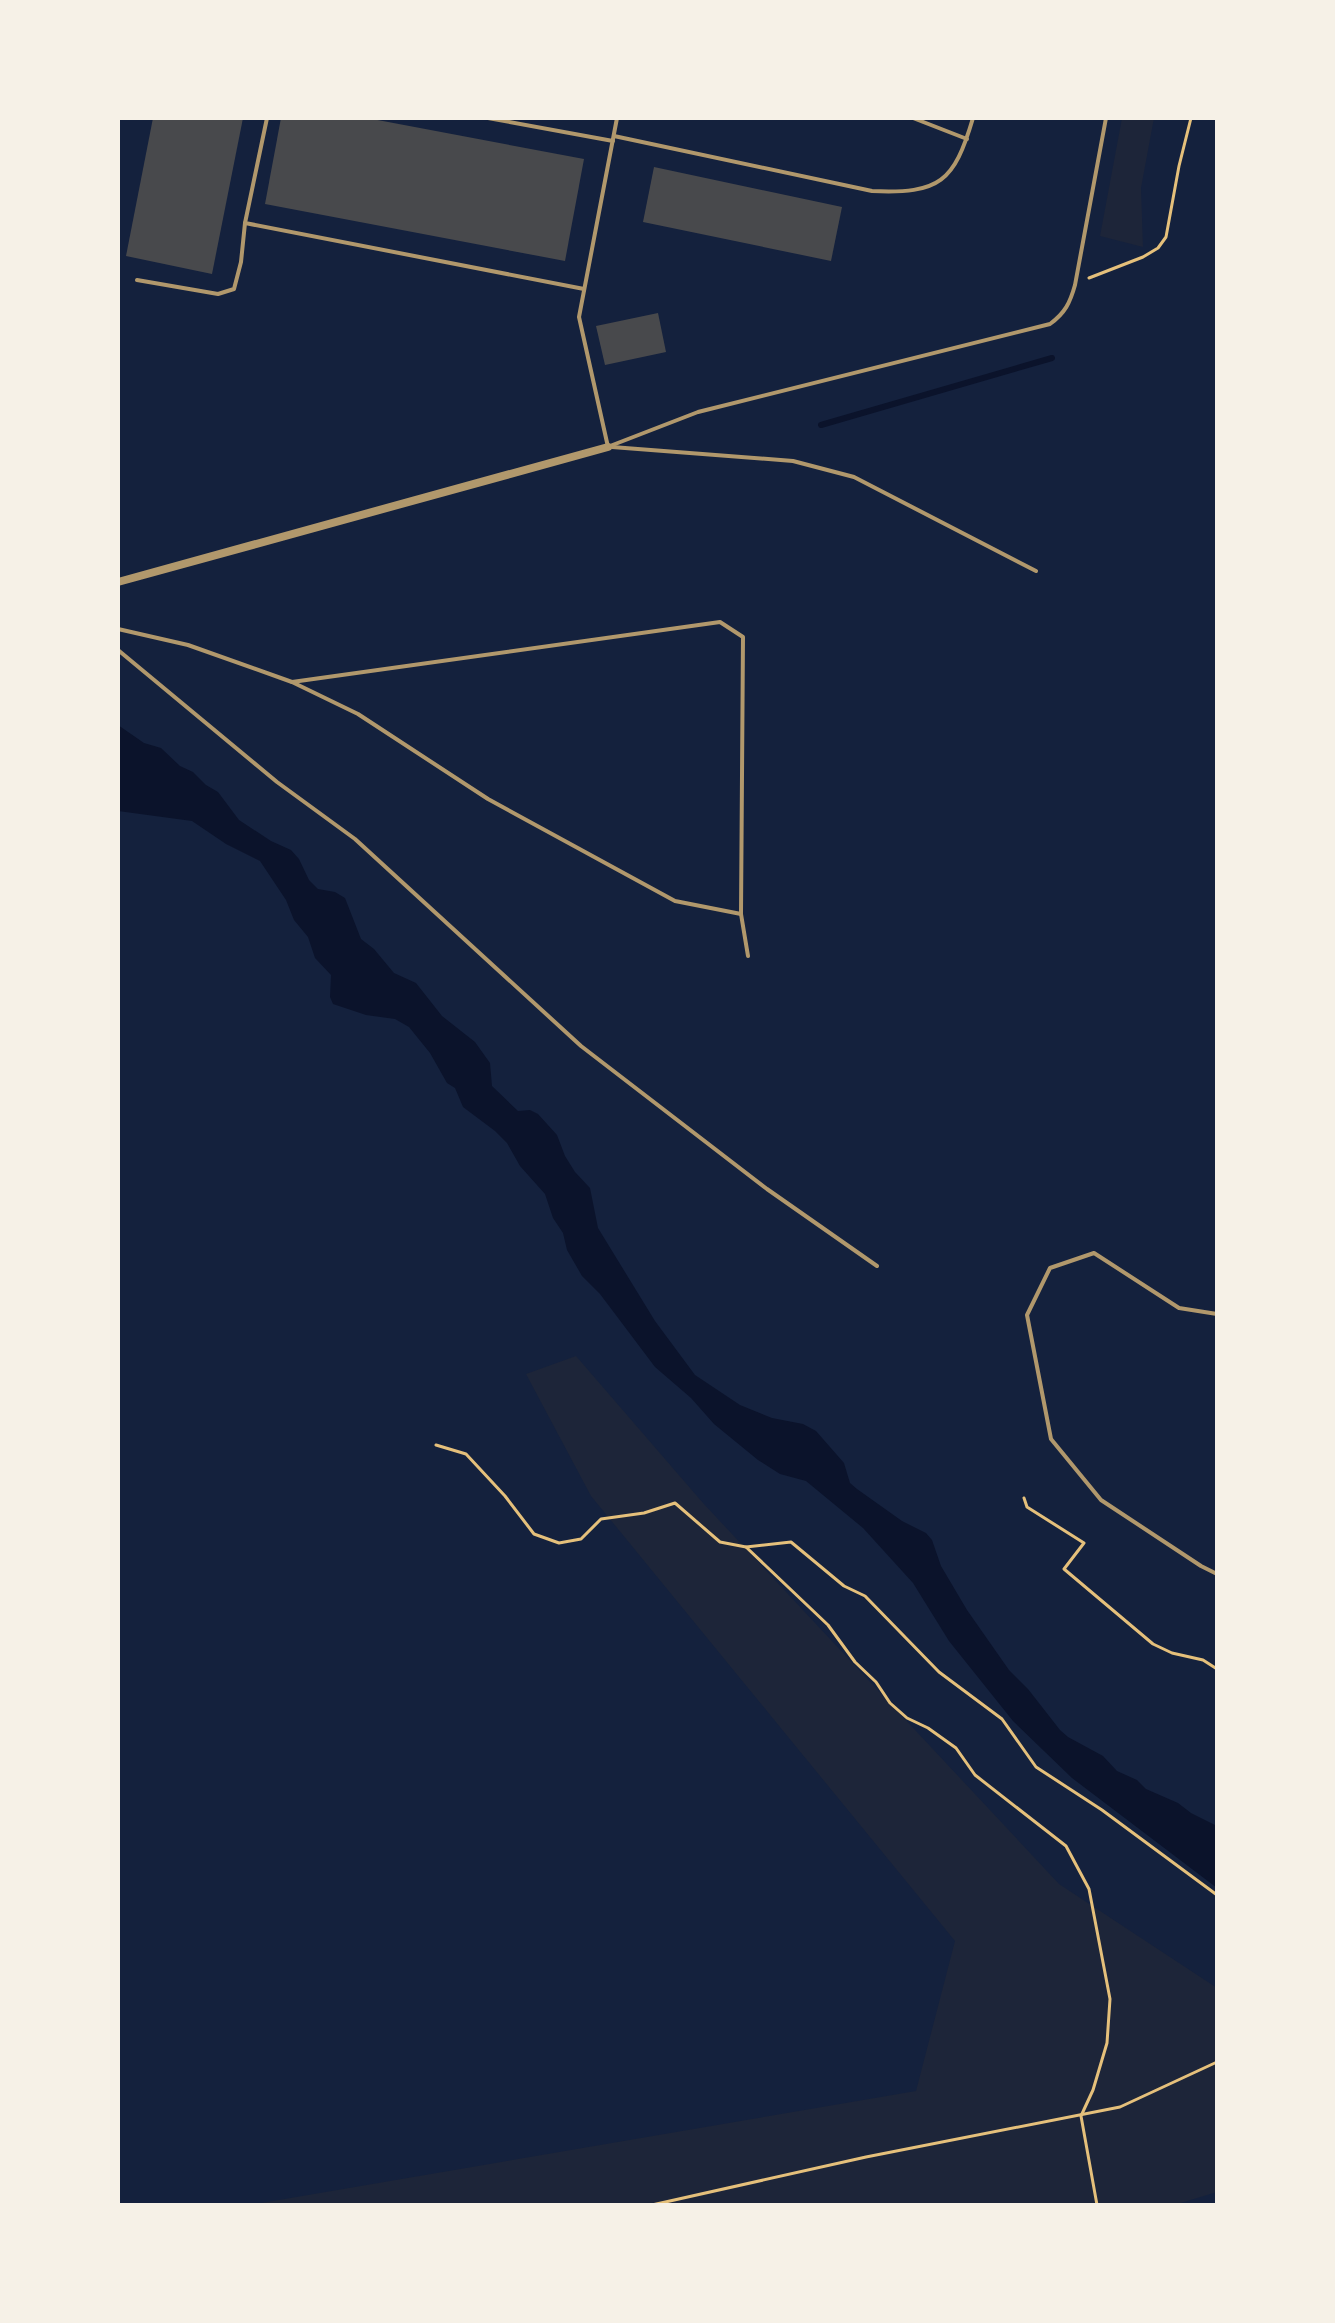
<svg xmlns="http://www.w3.org/2000/svg" width="1335" height="2323" font-family="'DejaVu Sans',sans-serif">
	<rect width="100%" height="100%" fill="#14213d"/>
	<g fill="#1d2539">
		<path d="M 1122,118 L 1154,118 L 1141,188 L 1143,247 L 1100,236 Z"/>
		<path d="M 576,1356 L 703,1503 L 1059,1884 L 1217,1988 L 1217,2192 L 1174,2205 L 250,2205 L 916,2091 L 955,1941 L 591,1496 L 526,1374 Z"/>
	</g>
	<path fill="#0b132b" d="M 118,725 L 144,743 L 161,748 L 180,766 L 193,772 L 206,785 L 218,792 L 239,820 L 271,841 L 291,850 L 299,859 L 309,880 L 318,889 L 335,892 L 345,898 L 361,939 L 374,949 L 394,973 L 416,983 L 442,1016 L 475,1042 L 490,1063 L 492,1086 L 518,1111 L 530,1110 L 538,1114 L 557,1135 L 565,1156 L 575,1172 L 590,1188 L 598,1228 L 655,1321 L 695,1375 L 740,1405 L 772,1418 L 803,1424 L 816,1431 L 844,1463 L 850,1483 L 857,1489 L 902,1521 L 926,1533 L 932,1540 L 941,1566 L 967,1610 L 1009,1670 L 1028,1689 L 1060,1730 L 1068,1737 L 1103,1756 L 1117,1771 L 1137,1780 L 1146,1789 L 1178,1803 L 1191,1813 L 1217,1826 L 1217,1888 L 1072,1778 L 1013,1721 L 949,1641 L 913,1583 L 863,1528 L 806,1481 L 780,1474 L 758,1460 L 714,1424 L 691,1398 L 655,1367 L 600,1294 L 582,1276 L 567,1250 L 563,1233 L 553,1218 L 545,1194 L 520,1166 L 507,1143 L 495,1131 L 463,1107 L 455,1088 L 447,1083 L 430,1053 L 409,1027 L 395,1019 L 366,1015 L 333,1004 L 330,997 L 331,975 L 315,958 L 308,937 L 294,920 L 286,900 L 260,861 L 226,844 L 192,821 L 118,811 Z"/>
	<g fill="none" stroke-linecap="round" stroke-linejoin="round">
		<path stroke="#0b132b" stroke-width="6" d="M 821,425 L 1052,358"/>
	</g>
	<g fill="#48494c">
		<path d="M 153,118 L 243,118 L 212,274 L 126,256 Z"/>
		<path d="M 281,118 L 367,118 L 584,159 L 565,261 L 265,204 Z"/>
		<path d="M 654,167 L 842,207 L 831,261 L 643,222 Z"/>
		<path d="M 658,313 L 666,352 L 605,365 L 596,326 Z"/>
	</g>
	<g fill="none" stroke-linecap="round" stroke-linejoin="round">
		<g stroke="#e5c07b" stroke-width="3">
			<path d="M 1089,278 L 1143,257 L 1158,248 L 1166,237 L 1179,166 L 1191,118"/>
			<path d="M 436,1445 L 466,1454 L 505,1496 L 534,1534 L 559,1543 L 581,1539 L 601,1519 L 644,1513 L 675,1503 L 720,1542 L 746,1547 L 791,1542 L 844,1586 L 865,1596 L 939,1672 L 1002,1719 L 1036,1767 L 1102,1810 L 1217,1895"/>
			<path d="M 1024,1498 L 1027,1507 L 1084,1543 L 1064,1569 L 1153,1644 L 1172,1653 L 1203,1660 L 1217,1669"/>
			<path d="M 746,1547 L 828,1625 L 855,1662 L 876,1682 L 890,1703 L 907,1718 L 928,1728 L 956,1748 L 975,1775 L 1066,1846 L 1089,1889 L 1110,1999 L 1107,2043 L 1093,2090 L 1081,2116 L 1097,2205"/>
			<path d="M 652,2205 L 866,2157 L 1120,2107 L 1217,2062"/>
		</g>
		<g stroke="#b1986c" stroke-width="4">
			<path d="M 267,118 L 245,223 L 584,289"/>
			<path d="M 488,118 L 613,141"/>
			<path d="M 913,118 L 967,139"/>
			<path d="M 614,136 L 872,191 C 940,194 954,182 973,118"/>
			<path d="M 137,280 L 218,294 L 234,289 L 241,262 L 245,223"/>
			<path d="M 610,446 L 698,412 L 1050,324 C 1065,313 1070,303 1075,285 L 1106,118"/>
			<path d="M 608,447 L 579,317 L 617,118"/>
			<path d="M 612,447 L 793,461 L 854,477 L 1036,571"/>
			<path d="M 118,629 L 188,645 L 292,682 L 358,714 L 488,799 L 675,901 L 741,914"/>
			<path d="M 118,650 L 277,782 L 355,839 L 581,1046 L 767,1189 L 877,1266"/>
			<path d="M 292,682 L 720,622 L 743,637 L 741,914 L 748,956"/>
			<path d="M 1217,1314 L 1179,1308 L 1094,1253 L 1050,1268 L 1027,1315 L 1051,1439 L 1101,1500 L 1201,1566 L 1217,1574"/>
		</g>
		<path stroke="#b1986c" stroke-width="8" d="M 118,582 L 608,447"/>
	</g>
	<rect width="1335" height="2323" fill="none" stroke="#f6f1e7" stroke-width="240"/>
</svg>
